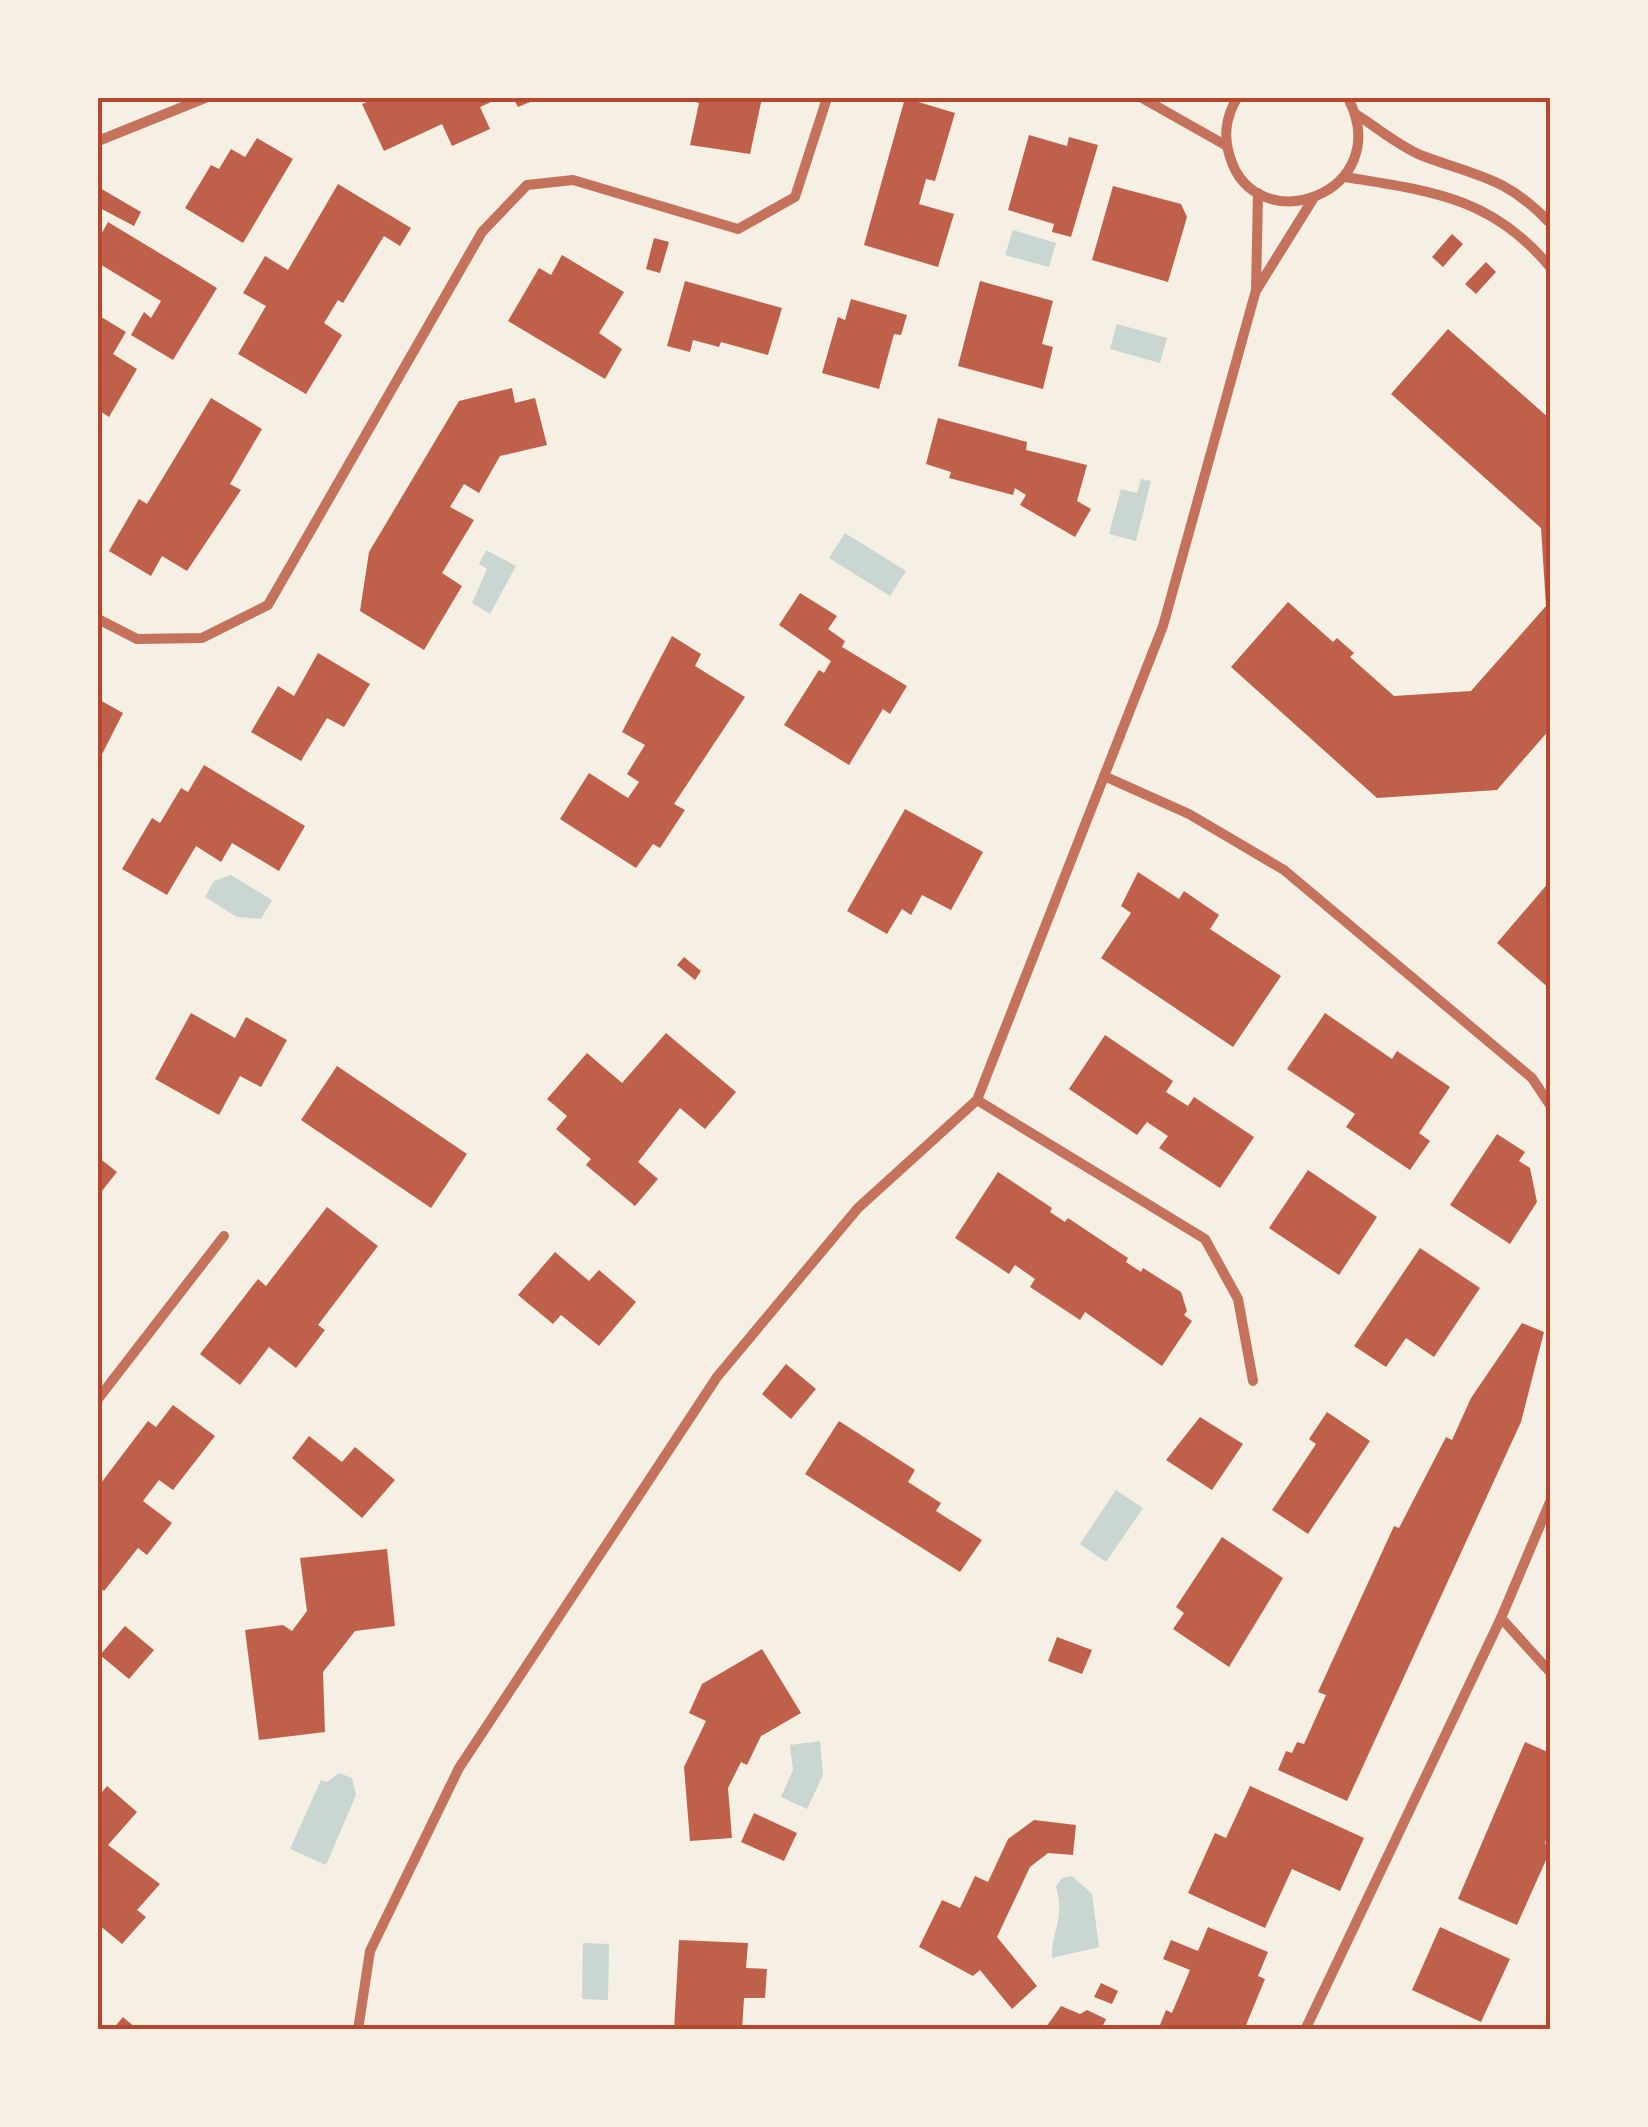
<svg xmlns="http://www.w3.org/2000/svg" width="1648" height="2127" font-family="Lato,sans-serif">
	<rect width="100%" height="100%" fill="#f6efe4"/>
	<g fill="#c9d6d2">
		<path d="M 1013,230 L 1056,243 L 1049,267 L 1005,255 Z"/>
		<path d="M 1117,324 L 1167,338 L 1160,363 L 1110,349 Z"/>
		<path d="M 1141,479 L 1151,481 L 1136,541 L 1109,534 L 1121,489 L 1137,493 Z"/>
		<path d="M 845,533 L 906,571 L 890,596 L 829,558 Z"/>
		<path d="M 486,550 L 516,566 L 490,614 L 472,603 L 487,569 L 479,564 Z"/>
		<path d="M 231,875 L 272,900 L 261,919 L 237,917 L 205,897 L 214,881 Z"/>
		<path d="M 1116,1490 L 1143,1508 L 1106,1562 L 1080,1544 Z"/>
		<path d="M 820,1741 L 823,1775 L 807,1809 L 781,1797 L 793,1770 L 790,1745 Z"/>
		<path d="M 339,1773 L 352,1778 L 356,1795 L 326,1865 L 290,1849 L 321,1780 L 327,1782 Z"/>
		<path d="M 1072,1876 L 1092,1894 L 1099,1947 L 1052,1958 C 1052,1926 1065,1923 1056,1886 L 1062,1878 Z"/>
		<path d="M 583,1943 L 609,1944 L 608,2000 L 582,1999 Z"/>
	</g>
	<g fill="#bf614a">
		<path d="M 376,98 L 500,98 L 480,107 L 490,129 L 452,146 L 442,124 L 384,151 L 362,104 Z"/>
		<path d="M 513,98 L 540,98 L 518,107 Z"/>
		<path d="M 681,98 L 762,98 L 750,154 L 690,145 L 699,103 Z"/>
		<path d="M 905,98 L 955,113 L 935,181 L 926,179 L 919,204 L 954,214 L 938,267 L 864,245 Z"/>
		<path d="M 1029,135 L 1067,146 L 1069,137 L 1098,145 L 1071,237 L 1052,232 L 1054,224 L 1008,210 Z"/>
		<path d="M 257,138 L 293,159 L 243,243 L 185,208 L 211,165 L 219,169 L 231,149 L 245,157 Z"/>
		<path d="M 338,184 L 411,228 L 400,246 L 384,236 L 343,303 L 338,300 L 324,323 L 342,335 L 306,394 L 238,354 L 266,306 L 243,293 L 265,256 L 288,270 Z"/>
		<path d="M 1113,186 L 1181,204 L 1187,217 L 1168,282 L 1092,260 Z"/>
		<path d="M 100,188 L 141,212 L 134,226 L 98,207 Z"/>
		<path d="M 108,222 L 217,288 L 173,360 L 131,335 L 144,312 L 151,318 L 161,301 L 98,263 L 98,240 Z"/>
		<path d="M 1452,234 L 1463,244 L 1443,267 L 1432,257 Z"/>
		<path d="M 654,238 L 669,242 L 660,273 L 646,269 Z"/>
		<path d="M 562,255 L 624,292 L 599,333 L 622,349 L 605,379 L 508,321 L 539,268 L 551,275 Z"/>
		<path d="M 1486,262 L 1496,272 L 1476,294 L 1465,284 Z"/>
		<path d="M 685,281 L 782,308 L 768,355 L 721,342 L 719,347 L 693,340 L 690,352 L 667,346 Z"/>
		<path d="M 980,281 L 1053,301 L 1042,344 L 1053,347 L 1043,389 L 958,366 Z"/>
		<path d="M 851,299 L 907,315 L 901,335 L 894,334 L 879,389 L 822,373 L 838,317 L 845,320 Z"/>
		<path d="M 98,315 L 126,332 L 113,354 L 137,369 L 109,417 L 98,410 Z"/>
		<path d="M 1448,329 L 1550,419 L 1550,729 L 1497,790 L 1377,798 L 1231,667 L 1288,602 L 1333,642 L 1337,638 L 1354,653 L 1350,657 L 1394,696 L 1471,691 L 1546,606 L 1541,528 L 1391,394 Z"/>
		<path d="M 512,388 L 515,403 L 535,398 L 547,445 L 500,456 L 479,493 L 464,484 L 450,507 L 474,520 L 442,573 L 462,586 L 424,650 L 360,611 L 369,552 L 459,401 Z"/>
		<path d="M 211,398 L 262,429 L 230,484 L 241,490 L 187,571 L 162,556 L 151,576 L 109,551 L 139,499 L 147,504 Z"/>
		<path d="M 938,418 L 1027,442 L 1026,450 L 1087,465 L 1077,501 L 1091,509 L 1075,537 L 1020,505 L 1026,495 L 1015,488 L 1013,495 L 949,478 L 951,472 L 926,464 Z"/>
		<path d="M 800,593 L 837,616 L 828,629 L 845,641 L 842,647 L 907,686 L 890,714 L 883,709 L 849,765 L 784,725 L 819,670 L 824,673 L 831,661 L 779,625 Z"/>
		<path d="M 672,636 L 701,654 L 695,666 L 745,697 L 674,804 L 685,810 L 660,848 L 653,844 L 636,868 L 560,819 L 589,773 L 628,798 L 639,782 L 627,774 L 645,745 L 622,732 Z"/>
		<path d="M 318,653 L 370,684 L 344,727 L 327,718 L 301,761 L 251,732 L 278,686 L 294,696 Z"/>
		<path d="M 98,699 L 123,713 L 98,762 Z"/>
		<path d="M 204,765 L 305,826 L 279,871 L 232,843 L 221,862 L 196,846 L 167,895 L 122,869 L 152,818 L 160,823 L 181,788 L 188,792 Z"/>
		<path d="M 905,809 L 983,852 L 951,910 L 922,895 L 911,915 L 902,909 L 887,934 L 847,911 Z"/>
		<path d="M 1138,872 L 1179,899 L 1184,891 L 1219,915 L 1210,929 L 1281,976 L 1233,1047 L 1101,958 L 1131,913 L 1121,906 Z"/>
		<path d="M 1550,881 L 1550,989 L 1497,943 Z"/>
		<path d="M 684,957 L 701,971 L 695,980 L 677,965 Z"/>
		<path d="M 191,1013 L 235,1038 L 246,1017 L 287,1040 L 261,1087 L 240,1076 L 219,1115 L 155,1079 Z"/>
		<path d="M 1325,1013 L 1392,1059 L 1397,1051 L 1450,1087 L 1419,1133 L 1430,1141 L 1410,1170 L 1346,1127 L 1355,1114 L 1287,1069 Z"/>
		<path d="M 666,1033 L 736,1092 L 705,1129 L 680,1108 L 638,1162 L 658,1179 L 635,1206 L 586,1165 L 591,1159 L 556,1129 L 567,1116 L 547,1099 L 587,1053 L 622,1083 Z"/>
		<path d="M 1105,1035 L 1173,1081 L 1166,1092 L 1188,1106 L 1194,1097 L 1254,1137 L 1220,1188 L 1159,1148 L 1168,1136 L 1147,1122 L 1137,1135 L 1069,1089 Z"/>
		<path d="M 337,1066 L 467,1154 L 431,1208 L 301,1120 Z"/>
		<path d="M 1497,1134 L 1525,1152 L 1519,1161 L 1530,1168 L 1537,1202 L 1510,1244 L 1450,1205 Z"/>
		<path d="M 98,1157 L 117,1172 L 98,1196 Z"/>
		<path d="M 1308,1170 L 1377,1217 L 1339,1275 L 1269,1228 Z"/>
		<path d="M 998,1172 L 1052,1208 L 1050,1212 L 1065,1222 L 1068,1218 L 1128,1258 L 1126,1262 L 1141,1272 L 1143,1268 L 1181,1292 L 1187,1311 L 1184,1315 L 1192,1321 L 1162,1366 L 1085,1312 L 1080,1320 L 1030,1287 L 1035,1279 L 1015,1265 L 1009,1274 L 955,1238 Z"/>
		<path d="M 327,1207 L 378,1246 L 318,1325 L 325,1330 L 296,1368 L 269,1347 L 240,1385 L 200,1354 L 258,1279 L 266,1286 Z"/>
		<path d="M 1420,1248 L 1480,1288 L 1434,1357 L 1406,1338 L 1386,1367 L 1354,1346 Z"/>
		<path d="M 555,1252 L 589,1281 L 599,1270 L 636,1302 L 599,1346 L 561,1315 L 553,1324 L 518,1295 Z"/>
		<path d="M 1522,1323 L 1544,1332 L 1521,1422 L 1347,1801 L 1278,1770 L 1286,1751 L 1292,1753 L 1297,1742 L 1304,1744 L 1326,1695 L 1318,1692 L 1394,1526 L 1399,1528 L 1446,1437 L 1452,1440 L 1471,1398 Z"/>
		<path d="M 786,1364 L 816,1389 L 791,1419 L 762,1394 Z"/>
		<path d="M 173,1405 L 215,1436 L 173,1490 L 159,1480 L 143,1501 L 172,1523 L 147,1555 L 138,1548 L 104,1591 L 98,1586 L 98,1487 L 148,1421 L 156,1427 Z"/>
		<path d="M 1327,1412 L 1370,1441 L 1308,1534 L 1272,1510 L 1316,1444 L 1309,1439 Z"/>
		<path d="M 1200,1417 L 1243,1444 L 1212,1490 L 1166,1460 Z"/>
		<path d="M 839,1421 L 915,1470 L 908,1482 L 941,1503 L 936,1511 L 982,1540 L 960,1572 L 805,1474 Z"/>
		<path d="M 309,1436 L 342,1462 L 355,1447 L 395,1480 L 362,1518 L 292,1458 Z"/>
		<path d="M 1222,1537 L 1283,1578 L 1229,1667 L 1173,1629 L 1184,1613 L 1176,1607 Z"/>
		<path d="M 387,1549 L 395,1626 L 355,1631 L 323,1672 L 325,1732 L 259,1740 L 245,1630 L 283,1625 L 292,1631 L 307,1611 L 300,1558 Z"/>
		<path d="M 125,1626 L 154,1650 L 129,1679 L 100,1655 Z"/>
		<path d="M 1057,1637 L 1092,1650 L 1082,1674 L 1048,1661 Z"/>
		<path d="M 762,1649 L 801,1713 L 761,1736 L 747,1765 L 741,1762 L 728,1788 L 732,1838 L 690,1841 L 684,1767 L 706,1721 L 689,1713 L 702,1684 Z"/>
		<path d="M 1525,1742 L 1550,1753 L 1550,1830 L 1545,1843 L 1550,1851 L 1517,1925 L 1458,1899 Z"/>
		<path d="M 107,1786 L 137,1812 L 108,1845 L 160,1884 L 137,1910 L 146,1917 L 122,1944 L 98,1924 L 98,1797 Z"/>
		<path d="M 1250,1786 L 1364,1838 L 1340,1891 L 1292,1869 L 1265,1928 L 1188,1893 L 1215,1833 L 1226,1838 Z"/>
		<path d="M 754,1813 L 797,1833 L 784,1861 L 741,1842 Z"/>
		<path d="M 1034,1820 L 1076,1825 L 1073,1855 L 1048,1853 L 1030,1867 L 997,1937 L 1037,1986 L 1012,2009 L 980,1970 L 973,1976 L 919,1947 L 942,1900 L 960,1908 L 975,1876 L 988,1882 L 1008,1839 Z"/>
		<path d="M 1208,1927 L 1268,1952 L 1258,1976 L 1265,1979 L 1244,2030 L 1158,2030 L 1166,2010 L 1172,2013 L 1190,1970 L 1163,1959 L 1171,1940 L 1198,1951 Z"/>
		<path d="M 1440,1927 L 1510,1959 L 1481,2022 L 1412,1990 Z"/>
		<path d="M 679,1940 L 748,1943 L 746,1968 L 767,1969 L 765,1998 L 744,1998 L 742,2030 L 674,2030 Z"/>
		<path d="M 1101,1983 L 1118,1991 L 1112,2004 L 1094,1997 Z"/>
		<path d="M 1061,2006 L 1080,2014 L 1087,2010 L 1106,2019 L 1101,2030 L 1044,2030 Z"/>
		<path d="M 123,2017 L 138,2030 L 112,2030 Z"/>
	</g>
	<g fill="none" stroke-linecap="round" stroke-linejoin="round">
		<g stroke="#c5725c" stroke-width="10">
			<path d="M 1142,98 L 1227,146"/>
			<path d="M 1237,98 C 1226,117 1223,135 1230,157 C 1256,243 1397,193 1348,98"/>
			<path d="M 1357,115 C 1378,128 1400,147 1423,156 C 1479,177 1506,177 1550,223"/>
			<path d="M 98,141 L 205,98"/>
			<path d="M 1345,177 C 1431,191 1492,197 1550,267"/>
			<path d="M 1257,289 L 1313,199"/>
			<path d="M 98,619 L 137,639 L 202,638 L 268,605 L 482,232 L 527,185 L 573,180 L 738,229 L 795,197 L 827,98"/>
			<path d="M 1104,776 L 1189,814 L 1284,870 L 1532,1078 L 1550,1105"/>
			<path d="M 977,1100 L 1205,1239 L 1238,1299 L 1253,1381"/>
			<path d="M 98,1399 L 224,1236"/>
			<path d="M 1501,1618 L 1550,1672"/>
			<path d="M 358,2030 L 370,1951 L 459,1768 L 717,1377 L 858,1208 L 977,1100 L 1163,626 L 1256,290 L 1258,193"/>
			<path d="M 1305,2030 L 1501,1618 L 1550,1502"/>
		</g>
	</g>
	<rect width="1648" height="2127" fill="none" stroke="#f6efe4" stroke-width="200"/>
	<rect x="100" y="100" width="1448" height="1927" fill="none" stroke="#b5482f" stroke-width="4"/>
</svg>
